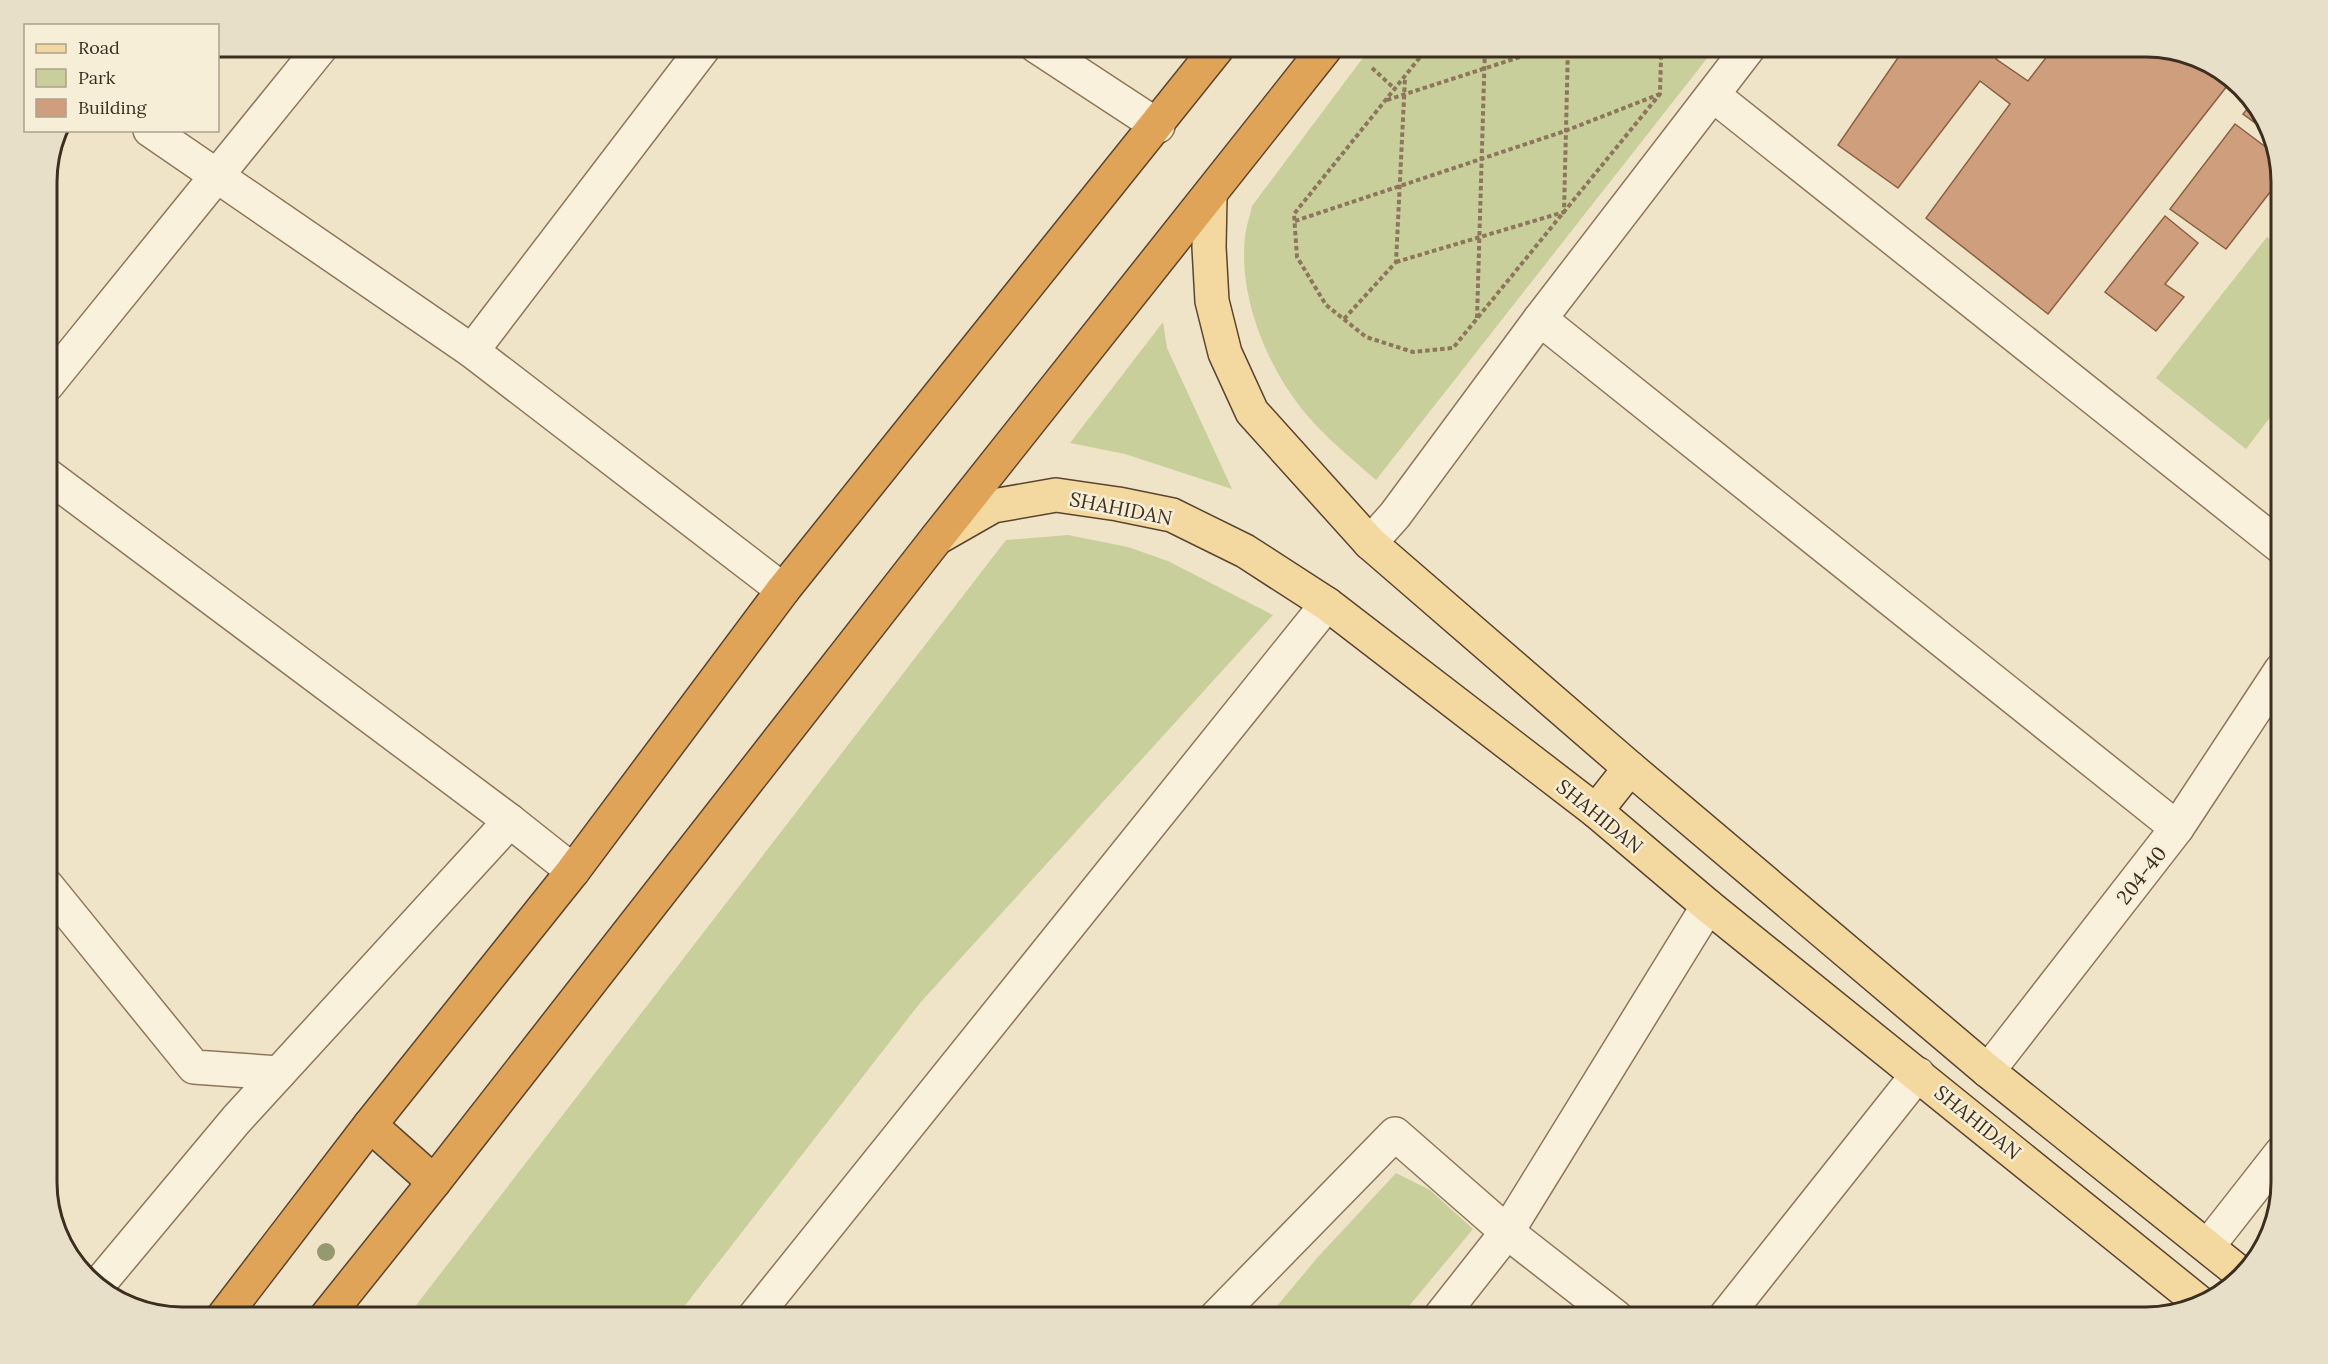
<svg xmlns="http://www.w3.org/2000/svg" width="2328" height="1364" font-family="Lora,serif">
	<rect width="100%" height="100%" fill="#f0e4c8"/>
	<g fill="#c9cf9b">
		<path d="M 1371,47 L 1716,47 L 1376,480 C 1352,459 1327,439 1306,414 C 1268,369 1238,297 1245,237 C 1246,227 1250,216 1252,206 Z"/>
		<path d="M 2267,237 L 2281,247 L 2281,403 L 2246,449 L 2156,378 Z"/>
		<path d="M 1163,322 L 1167,348 L 1232,489 L 1125,454 L 1070,443 Z"/>
		<path d="M 1068,535 L 1128,547 L 1168,561 L 1273,615 L 920,1003 L 676,1317 L 407,1317 L 1006,540 Z"/>
		<path d="M 1396,1173 L 1430,1190 L 1473,1229 L 1400,1317 L 1268,1317 L 1317,1258 Z"/>
	</g>
	<g fill="#cf9f7d" stroke="#8d5f41" stroke-width="1.5">
		<path d="M 1906,46 L 2006,46 L 1996,59 L 2028,81 L 2055,46 L 2146,46 L 2213,65 L 2231,81 L 2048,314 L 1926,218 L 2010,104 L 1980,81 L 1898,188 L 1838,145 Z"/>
		<path d="M 2252,103 L 2263,114 L 2269,133 L 2243,114 Z"/>
		<path d="M 2235,124 L 2275,154 L 2281,178 L 2226,249 L 2170,209 Z"/>
		<path d="M 2165,216 L 2198,243 L 2165,284 L 2184,297 L 2156,331 L 2105,292 Z"/>
	</g>
	<g fill="none" stroke-linecap="round" stroke-linejoin="round">
		<defs>
			<g id="minor">
				<path d="M 1036,46 L 1158,126"/>
				<path d="M 1713,95 L 2281,547"/>
				<path d="M 150,130 L 472,351 L 783,590"/>
				<path d="M 1540,319 L 2177,828"/>
				<path d="M 472,351 L 705,46"/>
				<path d="M 47,385 L 322,46"/>
				<path d="M 47,475 L 510,821 L 573,871"/>
				<path d="M 1370,543 L 1395,515 L 1540,319 L 1750,46"/>
				<path d="M 47,886 L 194,1067 L 279,1073"/>
				<path d="M 1988,1071 L 2177,828 L 2281,670"/>
				<path d="M 2208,1246 L 2281,1153"/>
				<path d="M 99,1284 L 236,1120 L 510,821"/>
				<path d="M 754,1317 L 1327,604"/>
				<path d="M 1216,1317 L 1395,1134 L 1507,1232 L 1616,1317"/>
				<path d="M 1440,1317 L 1507,1232 L 1708,906"/>
				<path d="M 1725,1317 L 1918,1074"/>
			</g>
			<g id="major">
				<path d="M 1210,197 L 1209,247 L 1212,301 L 1225,353 L 1252,412 L 1370,543 L 1630,768 L 1988,1071 L 2240,1273"/>
				<path d="M 937,538 L 993,506 L 1056,495 L 1118,504 L 1172,515 L 1245,551 L 1327,604 L 1596,811 L 1708,906 L 2200,1303"/>
				<path d="M 1596,811 L 1630,768"/>
			</g>
			<g id="highway">
				<path d="M 370,1125 L 434,1182"/>
				<path d="M 223,1317 L 370,1125 L 573,871 L 783,590 L 1219,46"/>
				<path d="M 326,1317 L 434,1182 L 936,539 L 1327,46"/>
			</g>
		</defs>
		<use href="#minor" stroke="#8d765c" stroke-width="36"/>
		<use href="#major" stroke="#5b4430" stroke-width="36"/>
		<use href="#highway" stroke="#5b4430" stroke-width="36"/>
		<g stroke="#8d765c" stroke-width="4" stroke-dasharray="4.5 3" stroke-linecap="butt">
			<path d="M 1429,46 L 1294,214 L 1297,257 L 1326,305 L 1366,337 L 1413,352 L 1453,348 L 1660,94 L 1661,57 L 1657,46"/>
			<path d="M 1372,68 L 1395,89"/>
			<path d="M 1387,100 L 1554,46"/>
			<path d="M 1295,221 L 1565,131 L 1660,94"/>
			<path d="M 1396,262 L 1564,212 L 1568,46"/>
			<path d="M 1477,318 L 1485,46"/>
			<path d="M 1344,319 L 1396,262 L 1405,78"/>
		</g>
		<use href="#minor" stroke="#faf1dc" stroke-width="33"/>
		<use href="#major" stroke="#f3d9a0" stroke-width="33"/>
		<use href="#highway" stroke="#e0a458" stroke-width="33"/>
	</g>
	<circle fill="#96986f" cx="326" cy="1252" r="9"/>
	<g text-anchor="middle" dominant-baseline="central" stroke-width="5" stroke-linejoin="round" paint-order="stroke">
		<g font-size="20" fill="#3d2e20" stroke="#f7eed8">
			<text transform="translate(1121 508) rotate(11)">SHAHIDAN</text>
			<text transform="translate(1600 816) rotate(39)">SHAHIDAN</text>
			<text transform="translate(2141 875) rotate(-52)">204-40</text>
			<text transform="translate(1978 1122) rotate(39)">SHAHIDAN</text>
		</g>
	</g>
	<path d="M0 0H2328V1364H0ZM182 57H2146A125 125 0 0 1 2271 182V1182A125 125 0 0 1 2146 1307H182A125 125 0 0 1 57 1182V182A125 125 0 0 1 182 57Z" fill="#e8dfc9" fill-rule="evenodd"/>
	<path fill="none" stroke="#3d2e20" stroke-width="3" d="M182 57H2146A125 125 0 0 1 2271 182V1182A125 125 0 0 1 2146 1307H182A125 125 0 0 1 57 1182V182A125 125 0 0 1 182 57Z"/>
	<rect x="24" y="24" width="195" height="108" fill="#f7eed8" stroke="#ada18e" stroke-width="1.5"/>
	<rect x="36" y="44" width="30" height="9" fill="#f3d9a0" stroke="#ada18e" stroke-width="1.5"/>
	<text x="78" y="54" font-size="18" fill="#3d2e20">Road</text>
	<rect x="36" y="69" width="30" height="18" fill="#c9cf9b" stroke="#ada18e" stroke-width="1.5"/>
	<text x="78" y="84" font-size="18" fill="#3d2e20">Park</text>
	<rect x="36" y="99" width="30" height="18" fill="#cf9f7d" stroke="#ada18e" stroke-width="1.5"/>
	<text x="78" y="114" font-size="18" fill="#3d2e20">Building</text>
</svg>
